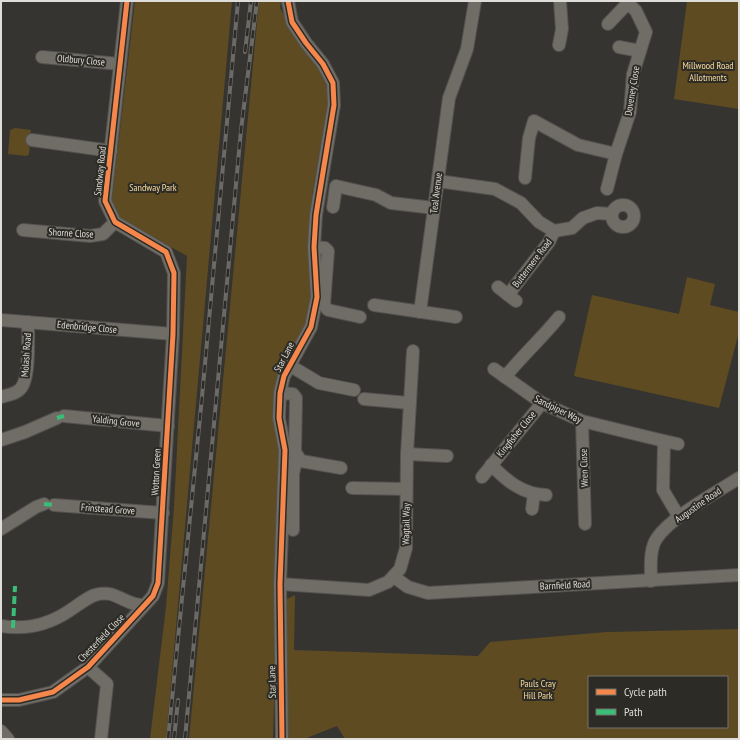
<svg xmlns="http://www.w3.org/2000/svg" width="740" height="740" font-family="'PT Sans Narrow',sans-serif">
	<rect width="100%" height="100%" fill="#353431"/>
	<g fill="#5f4b21" fill-rule="evenodd">
		<path d="M 135,1 L 232,1 L 166,739 L 150,739 L 166,607 L 174,507 L 187,256 L 120,219 L 112,200 Z"/>
		<path d="M 259,1 L 281,1 L 280,8 L 296,37 L 321,66 L 331,90 L 312,195 L 308,248 L 311,296 L 306,329 L 283,367 L 273,739 L 189,739 Z"/>
		<path d="M 687,1 L 739,1 L 739,109 L 674,99 Z"/>
		<path d="M 15,128 L 31,130 L 29,154 L 27,156 L 8,154 L 10,130 Z"/>
		<path d="M 687,277 L 715,284 L 710,305 L 739,312 L 739,332 L 719,408 L 574,376 L 592,295 L 679,314 Z"/>
		<path d="M 295,595 L 294,650 L 478,656 L 490,642 L 607,632 L 739,629 L 739,739 L 345,739 L 337,726 L 304,739 L 286,739 L 285,600 ZM 589,677 L 727,677 L 727,727 L 589,727 Z"/>
	</g>
	<g fill="none" stroke-linecap="round" stroke-linejoin="round">
		<defs>
			<g id="minor">
				<path d="M 608,24 L 628,3"/>
				<path d="M 559,45 L 562,29 L 560,1"/>
				<path d="M 619,47 L 640,51"/>
				<path d="M 42,57 L 120,64"/>
				<path d="M 32,140 L 111,151"/>
				<path d="M 525,178 L 529,138 L 534,121 L 578,145 L 616,154"/>
				<path d="M 438,181 L 495,189 L 521,203 L 539,222 L 554,231 L 572,228 L 583,218 L 597,213 L 612,214"/>
				<path d="M 607,189 L 616,154 L 630,112 L 633,74 L 646,32 L 636,11 L 626,1"/>
				<circle cx="623" cy="216" r="11"/>
				<path d="M 333,207 L 336,186 L 376,195 L 391,203 L 434,208"/>
				<path d="M 23,230 L 90,236 L 103,234 L 115,222"/>
				<path d="M 314,247 L 325,248 L 328,251 L 324,305 L 328,310 L 360,317"/>
				<path d="M 498,287 L 516,301"/>
				<path d="M 508,295 L 549,242 L 554,231"/>
				<path d="M 374,305 L 456,317"/>
				<path d="M 420,312 L 449,98 L 467,49 L 475,1"/>
				<path d="M 1,320 L 173,334"/>
				<path d="M 289,365 L 319,383 L 354,390"/>
				<path d="M 494,369 L 542,403 L 582,421 L 664,441 L 663,490 L 679,517"/>
				<path d="M 505,377 C 522,356 542,338 559,317"/>
				<path d="M 280,393 L 293,394 L 296,398 L 295,452 L 301,461 L 341,468"/>
				<path d="M 1,397 C 7,395 17,394 21,388 C 30,378 28,336 28,322"/>
				<path d="M 364,399 L 409,403"/>
				<path d="M 64,416 L 168,426"/>
				<path d="M 582,421 L 585,524"/>
				<path d="M 1,440 L 25,432 L 57,418"/>
				<path d="M 664,441 L 678,444"/>
				<path d="M 407,454 L 447,456"/>
				<path d="M 491,465 C 507,481 522,494 546,495"/>
				<path d="M 482,477 L 542,403"/>
				<path d="M 352,488 L 406,489"/>
				<path d="M 54,505 L 163,513"/>
				<path d="M 532,509 L 534,494"/>
				<path d="M 1,529 L 36,507 L 44,504"/>
				<path d="M 293,530 L 293,474 L 297,457"/>
				<path d="M 394,577 L 408,587 L 428,593 L 739,575"/>
				<path d="M 651,581 C 651,568 649,549 657,538 C 671,517 717,492 739,478"/>
				<path d="M 280,584 L 369,590 L 388,582 L 400,569 L 406,548 L 407,454 L 413,351"/>
				<path d="M 1,626 C 25,630 48,625 69,611 C 77,606 86,598 95,595 C 115,588 125,606 144,605"/>
				<path d="M 88,667 L 107,684 L 101,739"/>
				<path d="M 1,700 L 19,700 L 53,692 L 88,667 L 153,596 L 158,583 L 173,334 L 174,273 L 166,252 L 115,222 L 105,201 L 127,1"/>
				<path d="M 1,731 L 8,739"/>
				<path d="M 282,739 L 280,584 L 285,450 L 279,418 L 280,393 L 284,376 L 311,327 L 317,297 L 314,247 L 316,215 L 334,105 L 333,83 L 323,64 L 306,43 L 292,22 L 288,1"/>
			</g>
		</defs>
		<use href="#minor" stroke="#535250" stroke-width="14"/>
		<use href="#minor" stroke="#706c66" stroke-width="12"/>
		<defs>
			<g id="rail">
				<path d="M 245,52 L 251,1"/>
				<path d="M 168,739 L 202,397 L 238,1"/>
				<path d="M 174,739 L 178,700"/>
				<path d="M 185,739 L 241,130 L 257,1"/>
			</g>
		</defs>
		<use href="#rail" stroke="#6c6a66" stroke-width="4"/>
		<use href="#rail" stroke="#2d2b25" stroke-width="2.5" stroke-dasharray="8" stroke-linecap="butt"/>
		<g stroke="#3abd76" stroke-width="4" stroke-dasharray="8 4" stroke-linecap="butt">
			<path d="M 57,418 L 64,416"/>
			<path d="M 44,504 L 54,505"/>
			<path d="M 13,628 L 15,586"/>
		</g>
		<defs>
			<g id="cycleway">
				<path d="M 1,700 L 19,700 L 53,692 L 88,667 L 153,596 L 158,583 L 173,334 L 174,273 L 166,252 L 115,222 L 105,201 L 127,1"/>
				<path d="M 282,739 L 280,584 L 285,450 L 279,418 L 280,393 L 284,376 L 311,327 L 317,297 L 314,247 L 316,215 L 334,105 L 333,83 L 323,64 L 306,43 L 292,22 L 288,1"/>
			</g>
		</defs>
		<use href="#cycleway" stroke="#2d2b25" stroke-width="8"/>
		<use href="#cycleway" stroke="#f5874c" stroke-width="5"/>
	</g>
	<g text-anchor="middle" dominant-baseline="central" stroke-width="4" stroke-linejoin="round" paint-order="stroke">
		<g font-size="10" fill="#dfddd9" stroke="#2d2b25">
			<text transform="translate(81 60) rotate(5)">Oldbury Close</text>
			<text transform="translate(632 91) rotate(-81)">Doveney Close</text>
			<text transform="translate(100 171) rotate(-84)">Sandway Road</text>
			<text transform="translate(436 193) rotate(-83)">Teal Avenue</text>
			<text transform="translate(71 233) rotate(3)">Shorne Close</text>
			<text transform="translate(532 263) rotate(-53)">Buttermere Road</text>
			<text transform="translate(87 327) rotate(5)">Edenbridge Close</text>
			<text transform="translate(26 355) rotate(-86)">Molash Road</text>
			<text transform="translate(284 357) rotate(-63)">Star Lane</text>
			<text transform="translate(558 409) rotate(26)">Sandpiper Way</text>
			<text transform="translate(116 421) rotate(6)">Yalding Grove</text>
			<text transform="translate(516 434) rotate(-51)">Kingfisher Close</text>
			<text transform="translate(584 468) rotate(-92)">Wren Close</text>
			<text transform="translate(156 472) rotate(-87)">Wotton Green</text>
			<text transform="translate(698 505) rotate(-35)">Augustine Road</text>
			<text transform="translate(108 509) rotate(4)">Frinstead Grove</text>
			<text transform="translate(406 524) rotate(-89)">Wagtail Way</text>
			<text transform="translate(565 585) rotate(-3)">Barnfield Road</text>
			<text transform="translate(101 638) rotate(-46)">Chesterfield Close</text>
			<text transform="translate(272 682) rotate(-91)">Star Lane</text>
		</g>
		<g font-size="10" fill="#f9dca1" stroke="#2d2b25">
			<text x="708" y="65">Millwood Road<tspan x="708" dy="12">Allotments</tspan></text>
			<text x="153" y="187">Sandway Park</text>
			<text x="538" y="683">Pauls Cray<tspan x="538" dy="12">Hill Park</tspan></text>
		</g>
	</g>
	<rect width="740" height="740" fill="none" stroke="#dfddd9" stroke-width="4"/>
	<rect x="588" y="676" width="140" height="52" fill="#2d2b25" stroke="#74726d"/>
	<rect x="596" y="689" width="20" height="6" fill="#f5874c" stroke="#74726d"/>
	<text x="624" y="696" font-size="12" fill="#dfddd9">Cycle path</text>
	<rect x="596" y="709" width="20" height="6" fill="#3abd76" stroke="#74726d"/>
	<text x="624" y="716" font-size="12" fill="#dfddd9">Path</text>
</svg>
